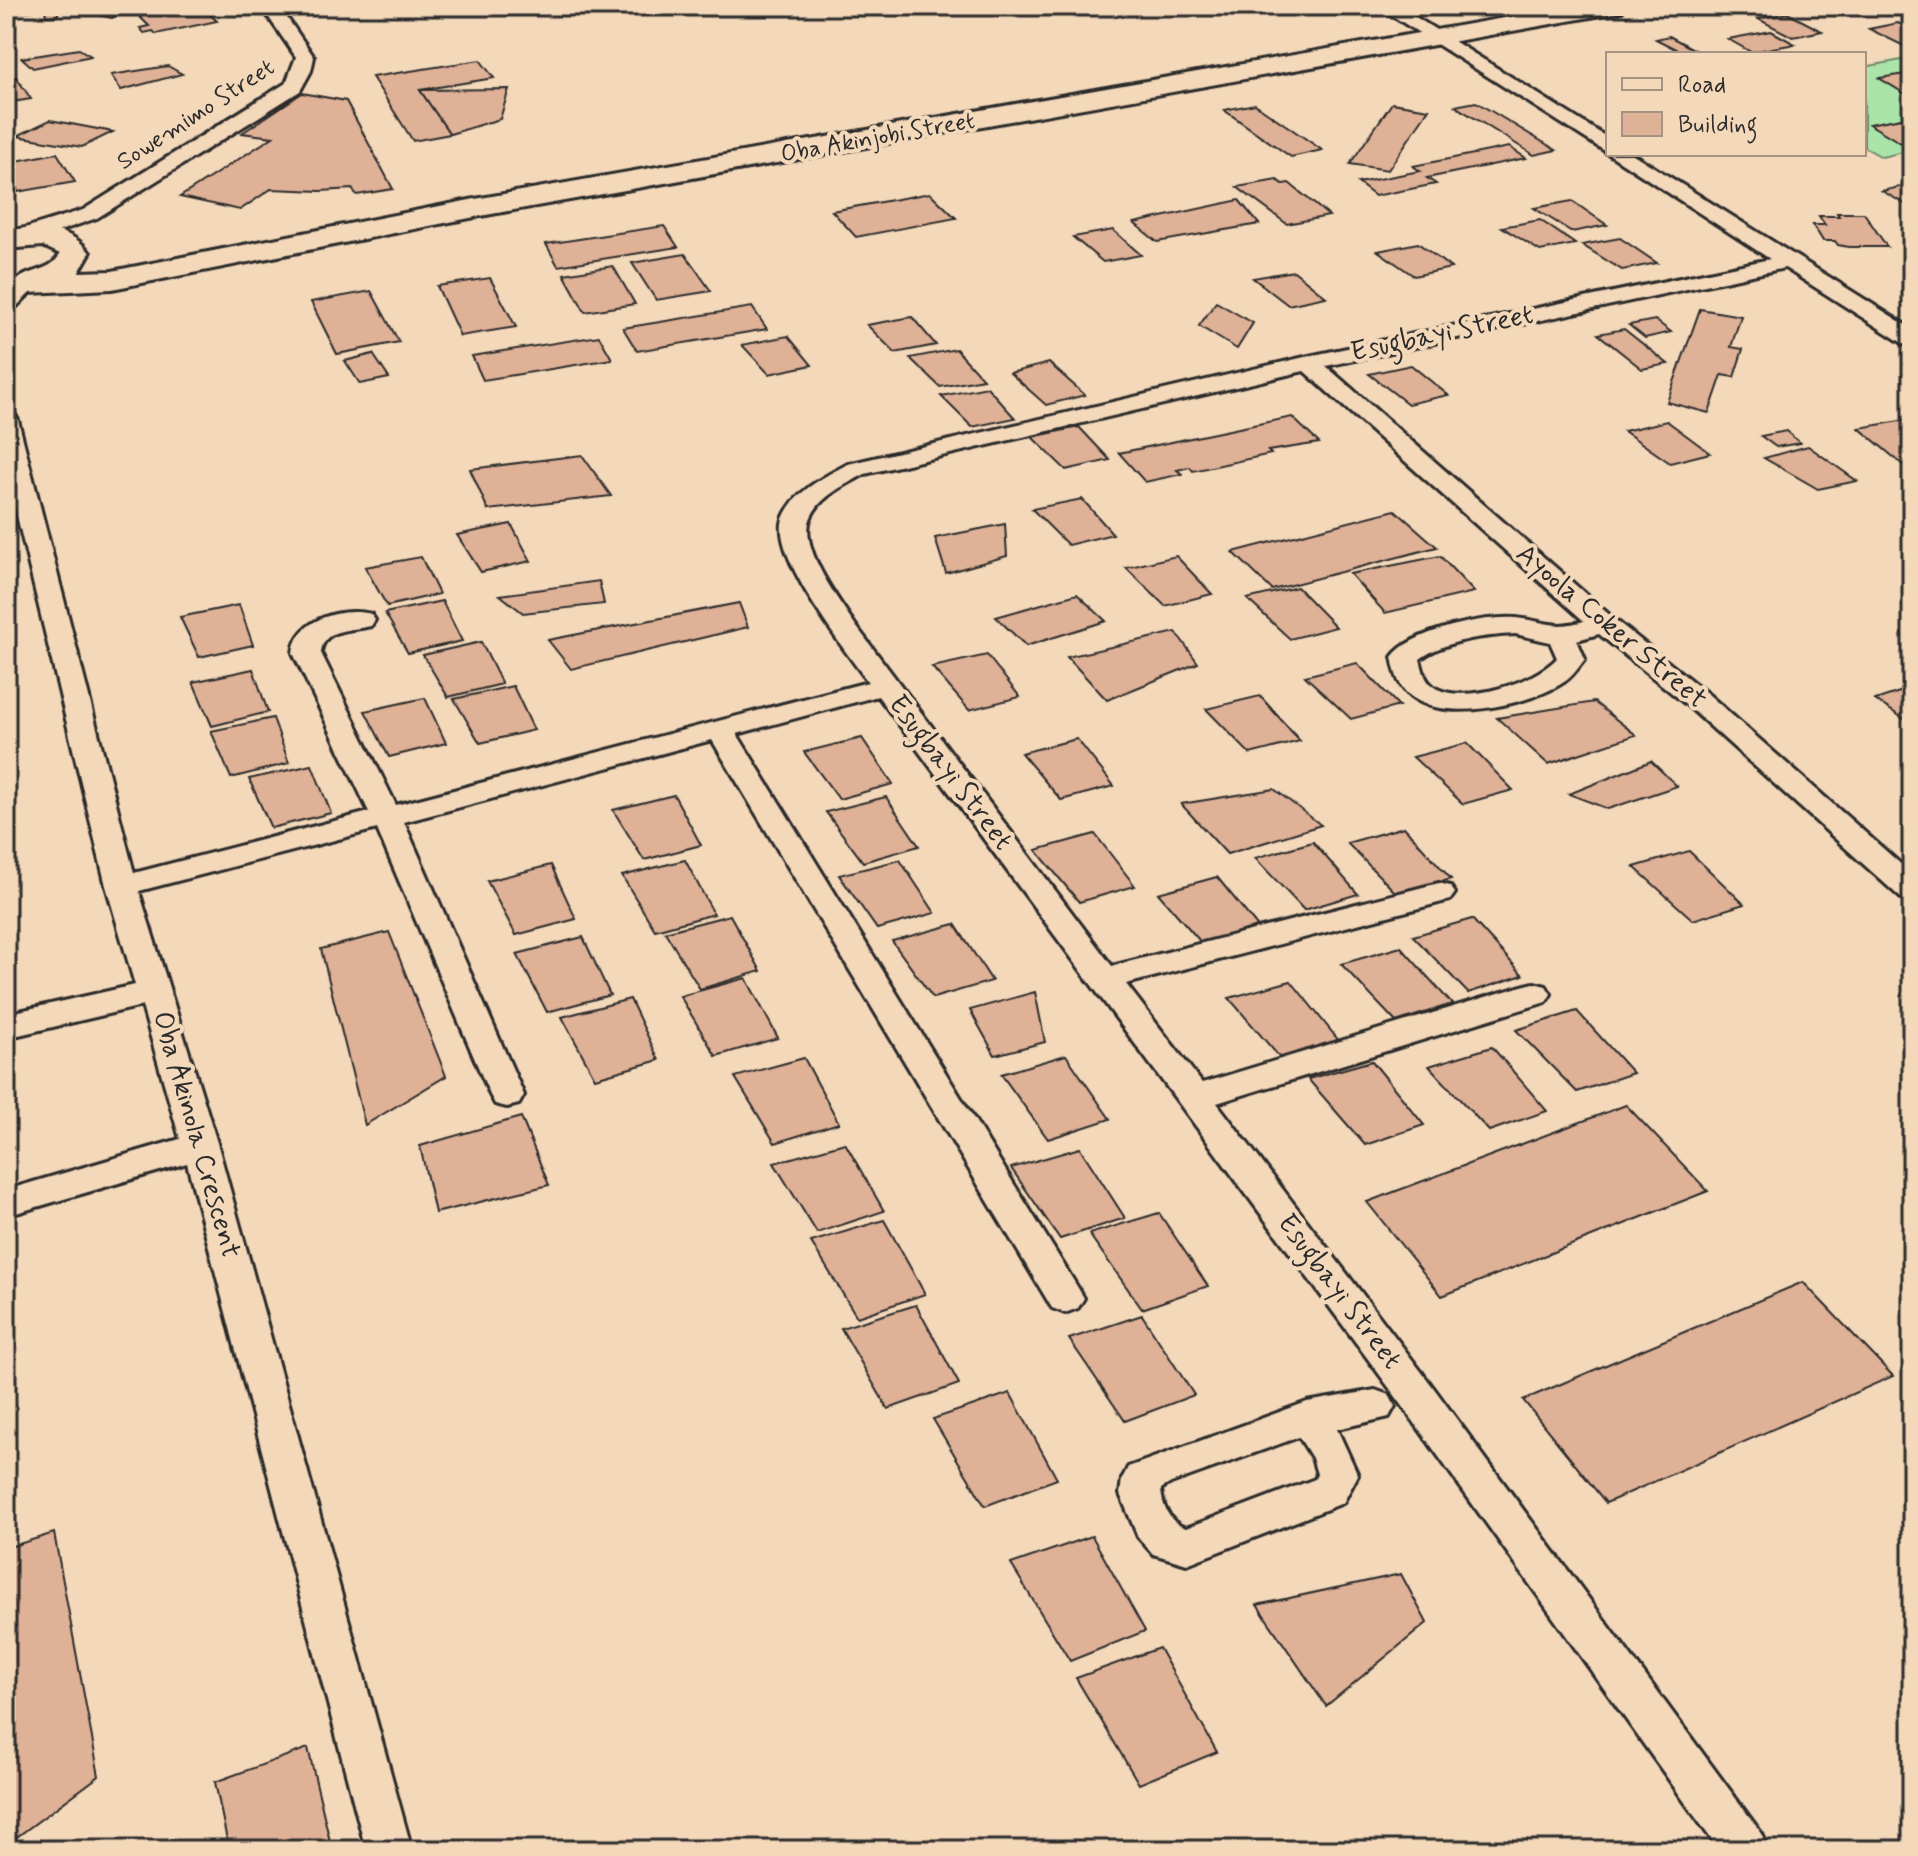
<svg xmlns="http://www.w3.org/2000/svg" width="1918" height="1856" font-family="Mynerve,sans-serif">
	<rect width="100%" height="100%" fill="#f4d8ba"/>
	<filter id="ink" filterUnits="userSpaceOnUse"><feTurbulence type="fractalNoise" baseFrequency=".0125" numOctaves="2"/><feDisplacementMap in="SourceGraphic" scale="16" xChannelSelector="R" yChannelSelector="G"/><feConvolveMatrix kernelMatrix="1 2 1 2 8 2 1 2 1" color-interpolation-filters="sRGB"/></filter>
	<g filter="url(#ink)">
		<path fill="#abe4a9" stroke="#6b886a" stroke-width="2" d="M 1912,58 L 1912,150 L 1882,157 L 1864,147 L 1864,67 Z"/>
		<g fill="#dfb197" stroke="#2b2b2b" stroke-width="2">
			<path d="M 9,6 L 187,6 L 192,10 L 203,8 L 217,21 L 156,34 L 153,31 L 144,33 L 140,28 L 149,26 L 138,15 L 124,12 L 112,18 L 98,15 L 109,9 L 98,7 L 58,11 L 58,15 L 46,16 L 45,9 L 9,13 Z"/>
			<path d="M 1272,6 L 1330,6 L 1285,13 Z"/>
			<path d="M 1787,13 L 1822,31 L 1793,37 L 1758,19 Z"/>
			<path d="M 1898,23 L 1912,30 L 1912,46 L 1906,47 L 1869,29 Z"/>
			<path d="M 1771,31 L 1795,44 L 1751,52 L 1728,39 Z"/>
			<path d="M 1669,36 L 1699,52 L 1685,54 L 1656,39 Z"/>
			<path d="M 79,49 L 91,56 L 33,68 L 22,58 Z"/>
			<path d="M 480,60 L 494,78 L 420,90 L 450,134 L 413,141 L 372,77 Z"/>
			<path d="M 168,66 L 182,74 L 121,90 L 111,75 Z"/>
			<path d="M 10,68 L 31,99 L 6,103 L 6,69 Z"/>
			<path d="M 1912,73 L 1912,98 L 1879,78 Z"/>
			<path d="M 509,89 L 500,119 L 450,134 L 420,90 Z"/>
			<path d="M 302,93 L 346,101 L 393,189 L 357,195 L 352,189 L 321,191 L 271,189 L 240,210 L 180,197 L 273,137 L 242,133 Z"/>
			<path d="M 1476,102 L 1556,150 L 1534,155 L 1455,106 Z"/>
			<path d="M 1392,103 L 1429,109 L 1388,170 L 1350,164 Z"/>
			<path d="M 1255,104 L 1322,150 L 1291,157 L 1224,110 Z"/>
			<path d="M 1912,116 L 1912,141 L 1901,143 L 1869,124 Z"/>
			<path d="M 50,120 L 113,132 L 82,147 L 17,136 Z"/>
			<path d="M 1509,147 L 1526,158 L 1427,178 L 1436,184 L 1375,196 L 1358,183 L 1420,171 L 1413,166 Z"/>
			<path d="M 57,153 L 75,182 L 18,192 L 6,163 Z"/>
			<path d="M 1277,180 L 1283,184 L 1289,183 L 1329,216 L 1287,224 L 1237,187 Z"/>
			<path d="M 1904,186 L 1912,190 L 1912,208 L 1882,191 Z"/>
			<path d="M 930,193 L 956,218 L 856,237 L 832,211 Z"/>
			<path d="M 1239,200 L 1259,224 L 1157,242 L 1134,223 Z"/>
			<path d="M 1572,201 L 1607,225 L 1572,232 L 1534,208 Z"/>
			<path d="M 1837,213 L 1864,213 L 1887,247 L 1849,247 L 1838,245 L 1835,241 L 1823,241 L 1813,225 L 1825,225 L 1819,216 L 1839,216 Z"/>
			<path d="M 1540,220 L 1575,244 L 1540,251 L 1502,227 Z"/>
			<path d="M 664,226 L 678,247 L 558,266 L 546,244 Z"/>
			<path d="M 1113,230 L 1141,255 L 1103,262 L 1073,237 Z"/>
			<path d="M 1620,238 L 1657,263 L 1622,270 L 1582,245 Z"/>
			<path d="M 1418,243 L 1451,268 L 1414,276 L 1378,251 Z"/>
			<path d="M 685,254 L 711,291 L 656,300 L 632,263 Z"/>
			<path d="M 613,266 L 635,304 L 585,312 L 564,274 Z"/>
			<path d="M 1294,271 L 1326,297 L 1288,305 L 1253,278 Z"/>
			<path d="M 490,278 L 516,327 L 460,336 L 437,286 Z"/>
			<path d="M 371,291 L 399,342 L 337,354 L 311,302 Z"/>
			<path d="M 1216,302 L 1253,323 L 1237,349 L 1199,326 Z"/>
			<path d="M 752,307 L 767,329 L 637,351 L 623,328 Z"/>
			<path d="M 1700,309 L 1741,316 L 1731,347 L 1743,349 L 1734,377 L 1722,375 L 1709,413 L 1667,402 Z"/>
			<path d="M 912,317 L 936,345 L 895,353 L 867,325 Z"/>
			<path d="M 1655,320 L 1671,332 L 1645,338 L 1629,325 Z"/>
			<path d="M 1624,329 L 1668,364 L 1642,369 L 1598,334 Z"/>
			<path d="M 599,336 L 612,359 L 483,380 L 472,356 Z"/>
			<path d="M 788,336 L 812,365 L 769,374 L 742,345 Z"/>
			<path d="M 956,349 L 983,379 L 940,387 L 910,358 Z"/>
			<path d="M 373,354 L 389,378 L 360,384 L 345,361 Z"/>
			<path d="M 1049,363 L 1085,395 L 1046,405 L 1010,373 Z"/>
			<path d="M 1411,365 L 1448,395 L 1408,404 L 1369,374 Z"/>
			<path d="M 987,387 L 1015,418 L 972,427 L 941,396 Z"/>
			<path d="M 1292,417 L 1319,443 L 1268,451 L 1271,454 L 1193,471 L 1190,467 L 1177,470 L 1182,474 L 1145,482 L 1119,453 Z"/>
			<path d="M 1912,419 L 1912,470 L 1909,470 L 1859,428 Z"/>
			<path d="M 1667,421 L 1710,453 L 1670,463 L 1624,431 Z"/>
			<path d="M 1079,427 L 1110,460 L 1066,470 L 1032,437 Z"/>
			<path d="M 1786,431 L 1800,443 L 1776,447 L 1761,436 Z"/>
			<path d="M 1808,446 L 1857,481 L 1818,489 L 1764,458 Z"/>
			<path d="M 582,455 L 611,496 L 488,510 L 470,469 Z"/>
			<path d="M 1082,499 L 1113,534 L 1068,545 L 1032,509 Z"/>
			<path d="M 1395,510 L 1437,547 L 1272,590 L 1233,552 Z"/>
			<path d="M 511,524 L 531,561 L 481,572 L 457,535 Z"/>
			<path d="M 1005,524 L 1007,556 L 946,573 L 935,538 Z"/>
			<path d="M 1176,556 L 1212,594 L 1165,606 L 1126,568 Z"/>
			<path d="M 1440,556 L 1474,592 L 1385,613 L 1350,574 Z"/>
			<path d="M 421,557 L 439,594 L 387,606 L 365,567 Z"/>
			<path d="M 599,581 L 604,604 L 523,613 L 500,595 Z"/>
			<path d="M 1297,587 L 1336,627 L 1290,639 L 1247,599 Z"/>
			<path d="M 1077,594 L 1106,621 L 1026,646 L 996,617 Z"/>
			<path d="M 442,601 L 462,641 L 408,653 L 385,613 Z"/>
			<path d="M 739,603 L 748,627 L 571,669 L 548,640 Z"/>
			<path d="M 239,605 L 253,645 L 199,657 L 180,617 Z"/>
			<path d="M 1176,632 L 1198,663 L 1107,700 L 1067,657 Z"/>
			<path d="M 481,642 L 502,684 L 448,697 L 423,655 Z"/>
			<path d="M 987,655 L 1020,697 L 969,710 L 932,667 Z"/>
			<path d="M 1357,663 L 1399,706 L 1351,719 L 1305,676 Z"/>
			<path d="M 253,669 L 268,712 L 212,726 L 193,682 Z"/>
			<path d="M 513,686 L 534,730 L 480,743 L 454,699 Z"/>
			<path d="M 1912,688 L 1912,724 L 1875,700 Z"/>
			<path d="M 1260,696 L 1300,741 L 1250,754 L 1206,709 Z"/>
			<path d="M 425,698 L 446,743 L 389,757 L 365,711 Z"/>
			<path d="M 1594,702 L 1636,735 L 1548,764 L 1497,718 Z"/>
			<path d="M 273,718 L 289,763 L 231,778 L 211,731 Z"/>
			<path d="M 862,738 L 893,784 L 839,799 L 804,752 Z"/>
			<path d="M 1077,739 L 1114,786 L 1061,800 L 1021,753 Z"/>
			<path d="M 1467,743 L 1513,790 L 1463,804 L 1413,757 Z"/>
			<path d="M 1651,761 L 1677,786 L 1608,809 L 1569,794 Z"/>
			<path d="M 312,765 L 331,813 L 271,828 L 249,779 Z"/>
			<path d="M 1274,789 L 1321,825 L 1227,854 L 1181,804 Z"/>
			<path d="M 674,795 L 701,845 L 644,860 L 613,810 Z"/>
			<path d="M 886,797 L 919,846 L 863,862 L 826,812 Z"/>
			<path d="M 1404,827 L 1451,879 L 1398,895 L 1347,843 Z"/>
			<path d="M 1095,834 L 1135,886 L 1079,902 L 1036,850 Z"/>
			<path d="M 1313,842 L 1358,894 L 1304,910 L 1255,858 Z"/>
			<path d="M 1689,851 L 1744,904 L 1693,920 L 1634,867 Z"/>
			<path d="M 685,860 L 714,914 L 655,930 L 622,876 Z"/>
			<path d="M 900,860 L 935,913 L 877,929 L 839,875 Z"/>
			<path d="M 551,865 L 576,919 L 516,935 L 487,881 Z"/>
			<path d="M 1217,877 L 1261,931 L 1206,948 L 1158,893 Z"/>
			<path d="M 730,915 L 761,971 L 700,989 L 665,932 Z"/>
			<path d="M 1472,919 L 1523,975 L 1468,993 L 1413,936 Z"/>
			<path d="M 955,924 L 992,981 L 933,998 L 892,941 Z"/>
			<path d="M 389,932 L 446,1076 L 365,1125 L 321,949 Z"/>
			<path d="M 583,937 L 610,995 L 547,1012 L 517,954 Z"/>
			<path d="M 1401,947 L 1452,1004 L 1396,1022 L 1341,964 Z"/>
			<path d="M 746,978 L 778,1038 L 716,1056 L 680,996 Z"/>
			<path d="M 1291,981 L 1339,1041 L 1281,1059 L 1229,998 Z"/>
			<path d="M 1035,992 L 1045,1042 L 995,1055 L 970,1010 Z"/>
			<path d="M 630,999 L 659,1060 L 595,1078 L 562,1017 Z"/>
			<path d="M 1577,1011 L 1633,1073 L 1577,1092 L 1516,1030 Z"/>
			<path d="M 1492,1047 L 1547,1111 L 1489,1131 L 1429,1066 Z"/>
			<path d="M 1066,1055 L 1110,1119 L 1048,1139 L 1001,1074 Z"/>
			<path d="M 804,1058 L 839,1123 L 775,1143 L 735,1077 Z"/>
			<path d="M 1372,1061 L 1424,1125 L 1365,1145 L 1308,1079 Z"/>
			<path d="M 1626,1105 L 1708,1191 L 1442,1296 L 1367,1202 Z"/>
			<path d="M 521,1117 L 549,1185 L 435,1213 L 420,1146 Z"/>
			<path d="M 845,1143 L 884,1211 L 817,1233 L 774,1163 Z"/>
			<path d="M 1080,1148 L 1125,1218 L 1060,1239 L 1011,1168 Z"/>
			<path d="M 1159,1213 L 1208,1286 L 1142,1309 L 1089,1234 Z"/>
			<path d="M 884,1220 L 925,1294 L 857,1317 L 811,1242 Z"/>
			<path d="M 1803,1282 L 1893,1376 L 1606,1503 L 1523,1400 Z"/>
			<path d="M 916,1305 L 959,1384 L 888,1409 L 841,1328 Z"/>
			<path d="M 1142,1315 L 1194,1395 L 1125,1421 L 1069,1339 Z"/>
			<path d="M 1010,1393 L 1057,1479 L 985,1506 L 933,1419 Z"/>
			<path d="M 54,1533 L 99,1776 L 6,1845 L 6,1548 Z"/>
			<path d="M 1092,1536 L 1145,1631 L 1070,1661 L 1011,1564 Z"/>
			<path d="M 1401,1574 L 1427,1623 L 1326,1706 L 1257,1605 Z"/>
			<path d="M 1159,1648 L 1217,1752 L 1139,1784 L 1076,1678 Z"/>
			<path d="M 308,1748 L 332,1850 L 229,1850 L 215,1782 Z"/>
		</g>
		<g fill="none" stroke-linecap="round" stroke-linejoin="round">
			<defs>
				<g id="street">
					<path d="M 261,6 L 279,6 L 314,57 L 311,71 L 300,91 L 97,218 L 28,242 L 12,242 L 9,237 L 12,232 L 83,210 L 286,83 L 296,57 Z"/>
					<path d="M 1377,6 L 1398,6 L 1608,138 L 1608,153 Z"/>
					<path d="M 1609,154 L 1633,154 L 1912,329 L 1912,346 L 1904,344 L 1785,268 L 1326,366 L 1613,618 L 1708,694 L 1912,874 L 1912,901 L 1901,898 L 1688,706 L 1599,634 L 1577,640 L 1585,659 C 1579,667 1572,677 1564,682 C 1531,704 1451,722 1415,699 C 1399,690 1395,673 1392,657 C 1410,631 1485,615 1516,618 C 1546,621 1552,630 1584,621 L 1304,371 L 865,474 C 847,484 820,496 811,517 C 797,546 840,602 856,626 L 1112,966 L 1439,883 L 1450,886 L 1455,893 L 1450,900 L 1126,984 L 1202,1083 L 1522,986 L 1534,983 L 1546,986 L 1551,994 L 1546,1002 L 1217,1103 L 1430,1383 L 1762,1834 L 1769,1850 L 1719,1850 L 1402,1405 L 878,696 L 737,734 L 1078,1288 L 1084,1298 L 1078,1308 L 1065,1313 L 1052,1308 L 712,740 L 404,822 L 524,1095 L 519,1104 L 507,1107 L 495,1104 L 490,1095 L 377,829 L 139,891 L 218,1146 L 412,1850 L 366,1850 L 187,1163 L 6,1216 L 6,1190 L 180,1139 L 142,1006 L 6,1038 L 6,1014 L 135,985 L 106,886 L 6,470 L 6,413 L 15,415 L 18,420 L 134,873 L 369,812 L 293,653 C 296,619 342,607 371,614 L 375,620 L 371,626 C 351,631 323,627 321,653 L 396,805 L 868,682 C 846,651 771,556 783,519 C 793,492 825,476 848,464 L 1309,356 L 1770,259 ZM 1515,634 L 1550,642 L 1557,658 C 1536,682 1462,706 1434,687 C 1424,680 1423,670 1420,659 C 1446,640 1483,636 1515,634 Z"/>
					<path d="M 28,277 L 39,284 L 14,309 L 6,311 L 6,292 L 20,279 Z"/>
					<path d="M 1375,1390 L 1389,1395 L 1395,1406 L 1389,1417 L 1337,1429 L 1358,1475 L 1343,1503 L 1187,1564 L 1153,1554 L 1138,1537 L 1120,1494 L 1122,1479 L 1128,1467 L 1307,1402 ZM 1299,1437 L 1312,1458 L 1317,1474 L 1315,1479 L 1186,1528 C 1169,1523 1162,1505 1161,1489 L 1171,1483 Z"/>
				</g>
				<path id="secondary" d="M 1572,6 L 1625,6 L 1622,11 L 1613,13 L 475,217 L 112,289 L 29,293 L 18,290 L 14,284 C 25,268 50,274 60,254 L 43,246 L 6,249 L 6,231 C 36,225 71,226 90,253 L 79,272 L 112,271 L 475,199 Z"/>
			</defs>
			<use href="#street" stroke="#2b2b2b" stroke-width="6"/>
			<use href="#secondary" stroke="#2b2b2b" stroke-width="6"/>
			<use href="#street" fill="#f4d8ba" fill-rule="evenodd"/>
			<use href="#secondary" fill="#f4d8ba" fill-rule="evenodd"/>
		</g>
	</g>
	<g text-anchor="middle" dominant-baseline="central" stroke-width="8" stroke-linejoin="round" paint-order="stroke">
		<g font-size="24" fill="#2b2b2b" stroke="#f4d8ba">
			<text transform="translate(196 115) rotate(-33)">Sowemimo Street</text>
			<text transform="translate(878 138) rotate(-10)">Oba Akinjobi Street</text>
		</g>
		<g font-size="28" fill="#2b2b2b" stroke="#f4d8ba">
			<text transform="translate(1442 334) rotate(-12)">Esugbayi Street</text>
			<text transform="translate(1611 627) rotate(40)">Ayoola Coker Street</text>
			<text transform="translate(950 773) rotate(53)">Esugbayi Street</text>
			<text transform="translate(196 1135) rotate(74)">Oba Akinola Crescent</text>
			<text transform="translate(1339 1292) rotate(53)">Esugbayi Street</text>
		</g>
	</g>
	<rect width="1918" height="1856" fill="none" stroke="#f4d8ba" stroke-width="32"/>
	<rect x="16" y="16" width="1886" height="1824" fill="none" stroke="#2b2b2b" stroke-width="3" filter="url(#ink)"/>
	<rect x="1606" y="52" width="260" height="104" fill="#f4d8ba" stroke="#a49381" stroke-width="2"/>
	<rect x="1622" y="78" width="40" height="12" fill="#f4d8ba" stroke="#a49381" stroke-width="2"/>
	<text x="1678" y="92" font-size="24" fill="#2b2b2b">Road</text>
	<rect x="1622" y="112" width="40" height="24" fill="#dfb197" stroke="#a49381" stroke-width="2"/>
	<text x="1678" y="132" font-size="24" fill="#2b2b2b">Building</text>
</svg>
